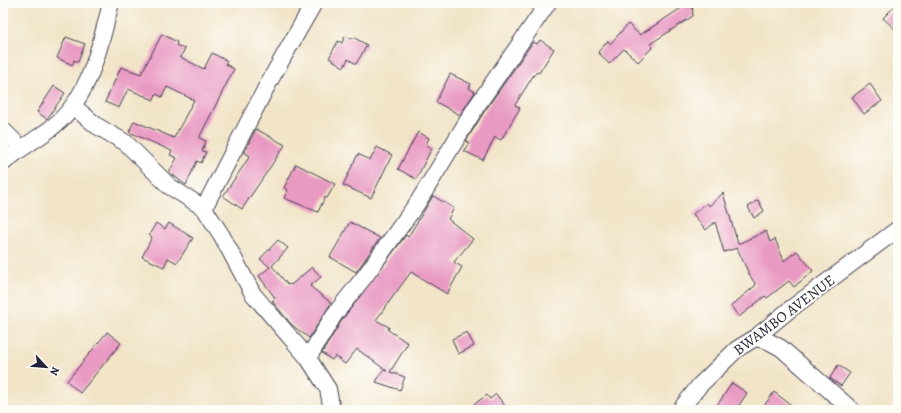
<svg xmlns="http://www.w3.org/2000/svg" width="901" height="413" font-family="Alegreya,serif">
	<rect width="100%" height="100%" fill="#fdfcf7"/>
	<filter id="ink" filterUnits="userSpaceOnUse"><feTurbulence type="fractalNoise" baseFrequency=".025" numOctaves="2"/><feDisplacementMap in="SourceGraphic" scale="8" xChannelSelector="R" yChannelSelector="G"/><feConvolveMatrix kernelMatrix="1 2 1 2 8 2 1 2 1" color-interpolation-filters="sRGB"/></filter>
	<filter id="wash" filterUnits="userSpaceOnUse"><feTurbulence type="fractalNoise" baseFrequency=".012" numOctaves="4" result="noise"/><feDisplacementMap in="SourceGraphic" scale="16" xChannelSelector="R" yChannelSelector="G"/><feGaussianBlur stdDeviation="0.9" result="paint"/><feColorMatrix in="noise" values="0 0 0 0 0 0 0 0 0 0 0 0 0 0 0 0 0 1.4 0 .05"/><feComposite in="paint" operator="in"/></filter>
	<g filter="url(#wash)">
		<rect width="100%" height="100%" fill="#f1e4c7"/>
		<g id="blocks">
			<g fill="#e99ac3">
				<path d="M 689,3 L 692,3 L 693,16 L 650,44 L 653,47 L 638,62 L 624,49 L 609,64 L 598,52 L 608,41 L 610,44 L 628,24 L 640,35 Z"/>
				<path d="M 898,3 L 898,32 L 883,18 Z"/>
				<path d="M 162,34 L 177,42 L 176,45 L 185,49 L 180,57 L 204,69 L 212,53 L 227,61 L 225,64 L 234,69 L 199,138 L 206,141 L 202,151 L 206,152 L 201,163 L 197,161 L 186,185 L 169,172 L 177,158 L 170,155 L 172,151 L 129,132 L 134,121 L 174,138 L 194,100 L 167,87 L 162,97 L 156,94 L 154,100 L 128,89 L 119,108 L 105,102 L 121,67 L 141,74 Z"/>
				<path d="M 345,36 L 352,39 L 353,37 L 367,45 L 356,64 L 348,59 L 344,67 L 329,58 L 338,41 L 342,43 Z"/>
				<path d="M 66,37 L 85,44 L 78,62 L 74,60 L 73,65 L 57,58 Z"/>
				<path d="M 540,40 L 554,49 L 539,73 L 537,72 L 533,76 L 515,105 L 520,108 L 501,140 L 495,137 L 483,160 L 464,151 L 469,142 L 466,141 L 484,112 L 533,42 L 537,44 Z"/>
				<path d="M 450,74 L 471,84 L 469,88 L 475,92 L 460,115 L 436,102 Z"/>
				<path d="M 870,84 L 882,101 L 864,114 L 852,97 Z"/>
				<path d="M 54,86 L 65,93 L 47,119 L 37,112 Z"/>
				<path d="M 256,129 L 285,145 L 242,209 L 223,196 L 250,156 L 244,152 Z"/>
				<path d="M 418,132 L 429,138 L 426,145 L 432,148 L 416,179 L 398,169 Z"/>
				<path d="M 377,147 L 392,155 L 371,198 L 343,185 L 358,154 L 370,160 Z"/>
				<path d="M 296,164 L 335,184 L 327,198 L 325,197 L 318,212 L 284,198 L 288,190 L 284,188 Z"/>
				<path d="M 723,193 L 738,244 L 766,231 L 770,242 L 775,239 L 784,261 L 797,251 L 813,271 L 794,287 L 789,281 L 767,298 L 765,296 L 739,317 L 731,306 L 756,285 L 750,276 L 737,248 L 724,252 L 715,222 L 706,230 L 693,214 L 707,203 L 709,206 Z"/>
				<path d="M 433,196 L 454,208 L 448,219 L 473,239 L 454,262 L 462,267 L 447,294 L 411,272 L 376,320 L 389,327 L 388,330 L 408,343 L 390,372 L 405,377 L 400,390 L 376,382 L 383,370 L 387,371 L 357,349 L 345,364 L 335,356 L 332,360 L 322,353 L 342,320 L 406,235 L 408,237 Z"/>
				<path d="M 758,200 L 764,211 L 754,218 L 748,207 Z"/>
				<path d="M 350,222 L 380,238 L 356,272 L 330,257 Z"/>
				<path d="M 156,223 L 165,229 L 169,223 L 193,238 L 177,263 L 168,258 L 164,267 L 142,257 L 152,237 L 149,235 Z"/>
				<path d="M 278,240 L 288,248 L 272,266 L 288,285 L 290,284 L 291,285 L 312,267 L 321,277 L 310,286 L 331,303 L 309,338 L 292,325 L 272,301 L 275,298 L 259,276 L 270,267 L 260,259 Z"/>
				<path d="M 107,332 L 121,343 L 80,393 L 67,381 Z"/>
				<path d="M 467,332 L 474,346 L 458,354 L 452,339 Z"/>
				<path d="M 838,365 L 850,373 L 841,386 L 830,378 Z"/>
				<path d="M 732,383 L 747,393 L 736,410 L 714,410 Z"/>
				<path d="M 774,392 L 798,410 L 761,410 Z"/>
				<path d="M 496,394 L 508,410 L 466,410 L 487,395 L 490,399 Z"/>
			</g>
		</g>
	</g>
	<g filter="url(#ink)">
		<use href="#blocks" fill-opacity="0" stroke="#413f50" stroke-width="1"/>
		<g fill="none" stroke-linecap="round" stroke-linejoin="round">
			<defs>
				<g id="minor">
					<path d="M 74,107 L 97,126 L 126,143 L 169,186 L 204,208 L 222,236 L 253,294 L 308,358 L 328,389 L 332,410"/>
					<path d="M 3,130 L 21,148"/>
					<path d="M 3,163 C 19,149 34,141 50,129 C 90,99 99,49 111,3"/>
					<path d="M 204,208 L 269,82 L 314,3"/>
					<path d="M 755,338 L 768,341 L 781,348 L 852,410"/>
					<path d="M 308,358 L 334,315 L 365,276 L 418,202 L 476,107 L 548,3"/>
					<path d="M 680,410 L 699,386 L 737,349 L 755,338 L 789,310 L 898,229"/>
				</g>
			</defs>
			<use href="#minor" stroke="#413f50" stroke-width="18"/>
			<use href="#minor" stroke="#fff" stroke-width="16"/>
		</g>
	</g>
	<g text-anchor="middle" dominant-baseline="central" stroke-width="4" stroke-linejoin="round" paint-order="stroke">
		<g font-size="15" fill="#22223b" stroke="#fdfcf7">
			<text transform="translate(784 315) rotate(-37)">BWAMBO AVENUE</text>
		</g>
	</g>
	<rect width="901" height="413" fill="none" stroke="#fdfcf7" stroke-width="16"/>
	<g transform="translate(46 367) rotate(116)" stroke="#fdfcf7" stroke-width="3" paint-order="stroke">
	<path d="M0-3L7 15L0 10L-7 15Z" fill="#22223b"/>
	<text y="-6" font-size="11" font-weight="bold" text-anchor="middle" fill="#22223b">N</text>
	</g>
</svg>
